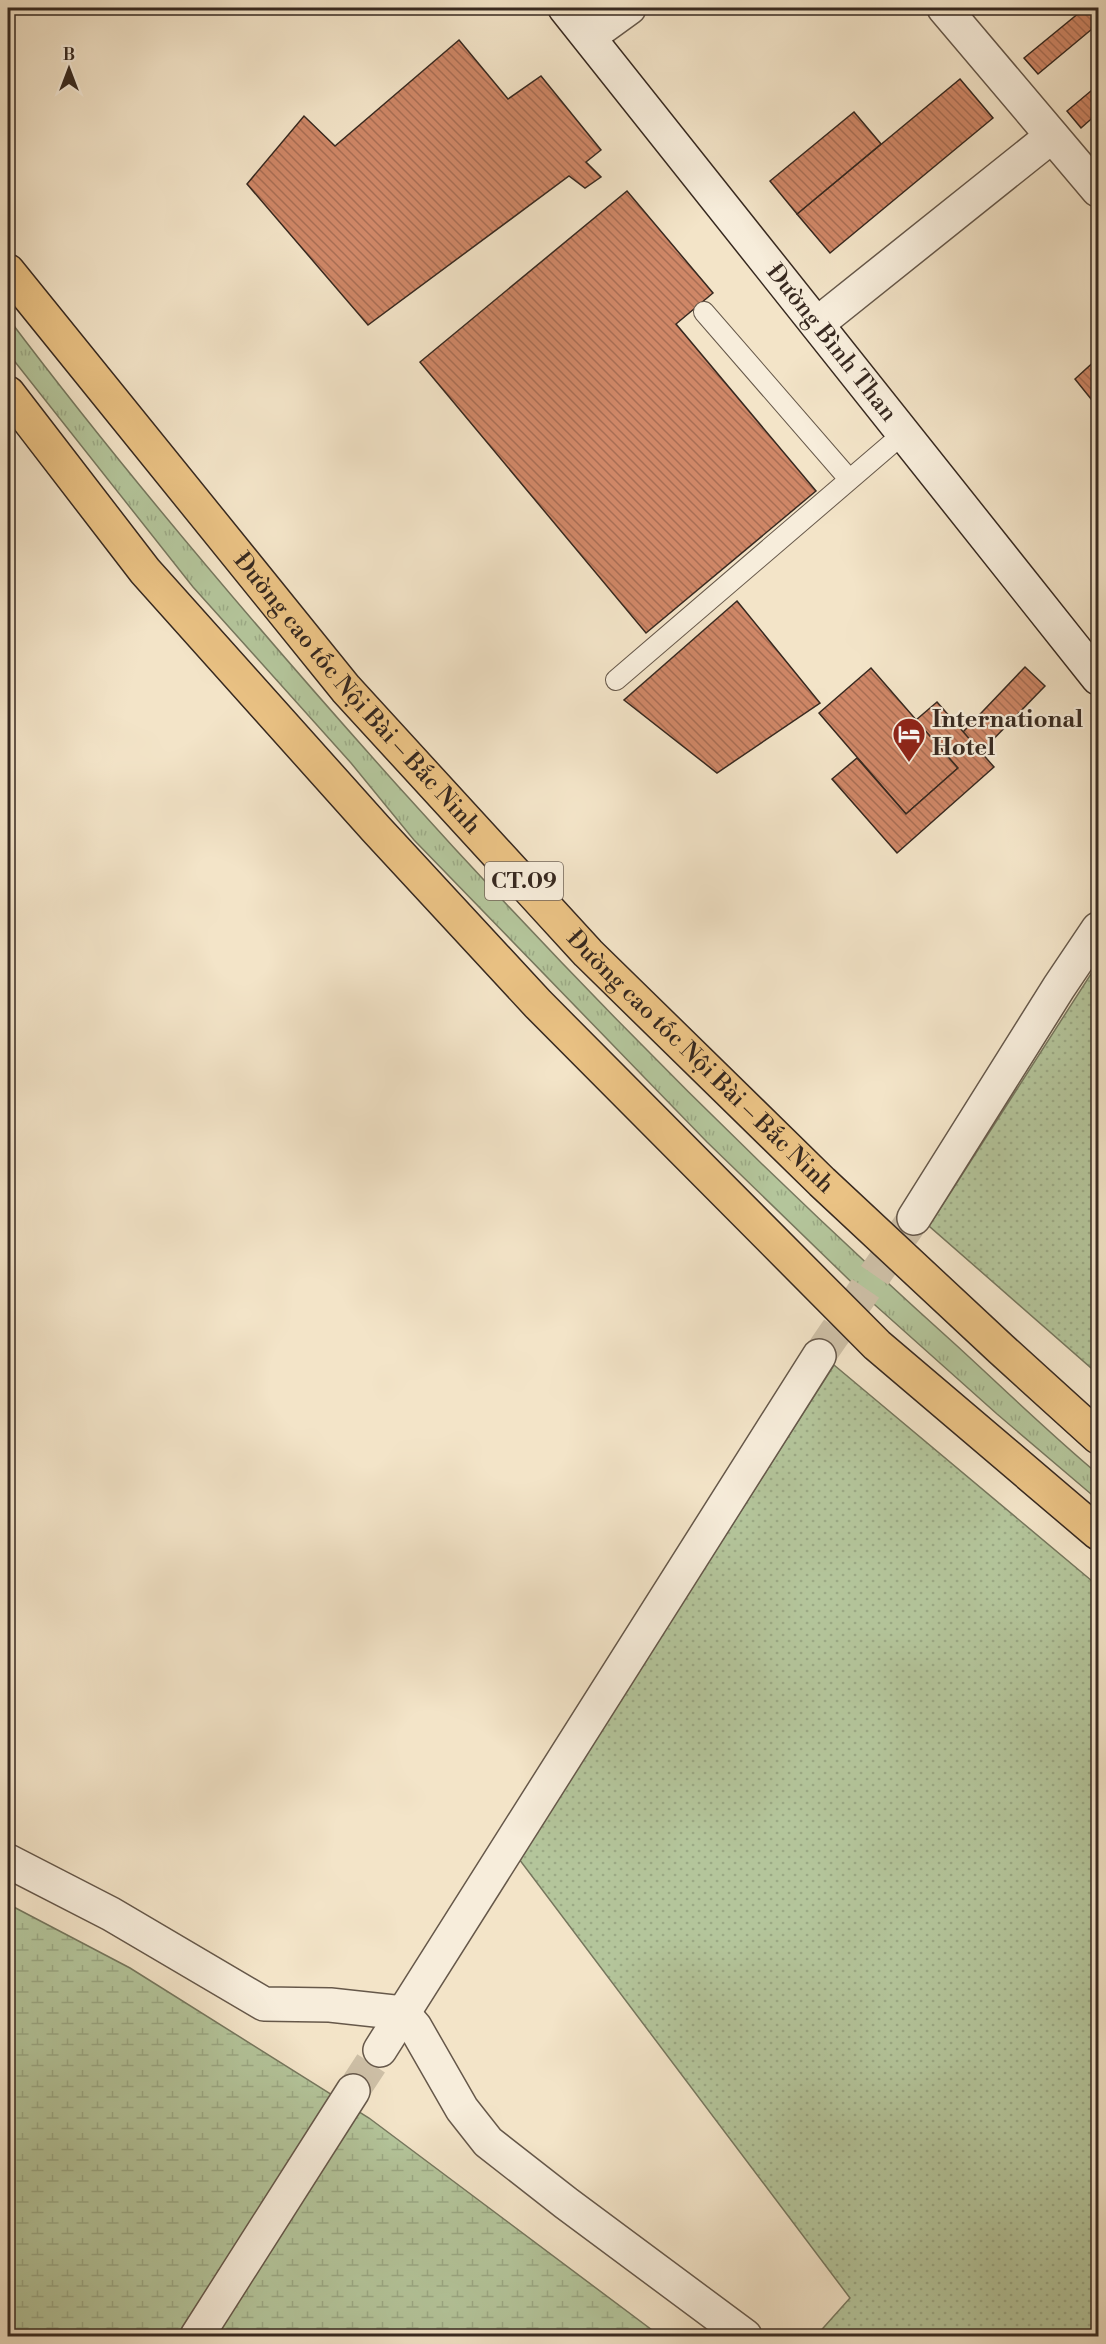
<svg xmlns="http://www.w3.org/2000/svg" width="1106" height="2344" font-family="'Libre Bodoni',serif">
	<defs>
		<pattern id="grass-tufts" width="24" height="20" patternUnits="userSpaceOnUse" patternTransform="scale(1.5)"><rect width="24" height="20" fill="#b4c59b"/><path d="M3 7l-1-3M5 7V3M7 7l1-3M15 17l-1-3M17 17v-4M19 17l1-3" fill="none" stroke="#9ba985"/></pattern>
		<pattern id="wetland-marsh" width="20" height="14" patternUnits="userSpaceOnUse" patternTransform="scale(1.5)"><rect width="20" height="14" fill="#b4c59b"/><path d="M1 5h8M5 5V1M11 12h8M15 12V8" fill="none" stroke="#9ba985"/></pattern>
		<pattern id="garden-dots" width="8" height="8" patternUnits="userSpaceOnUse" patternTransform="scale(1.5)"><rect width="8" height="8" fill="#b4c59b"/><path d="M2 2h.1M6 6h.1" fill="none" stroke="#9ba985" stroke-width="1.8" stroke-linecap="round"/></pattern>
		<pattern id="building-back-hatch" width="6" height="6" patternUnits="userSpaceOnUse" patternTransform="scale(1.5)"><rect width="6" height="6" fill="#cf8767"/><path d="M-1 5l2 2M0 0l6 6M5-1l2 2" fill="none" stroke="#a96e54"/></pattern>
	</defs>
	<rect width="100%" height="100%" fill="#f3e4c8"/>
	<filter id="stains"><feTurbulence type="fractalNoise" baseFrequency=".00333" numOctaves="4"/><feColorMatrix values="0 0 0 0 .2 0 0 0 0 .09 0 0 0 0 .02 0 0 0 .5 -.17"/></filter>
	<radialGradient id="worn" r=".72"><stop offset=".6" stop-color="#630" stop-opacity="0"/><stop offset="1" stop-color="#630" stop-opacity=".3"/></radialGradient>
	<path fill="url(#grass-tufts)" stroke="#76775e" stroke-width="1.5" d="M 8,318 C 130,480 262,634 397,785 C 574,982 759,1168 956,1345 C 1003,1388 1049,1433 1098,1474 L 1098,1500 L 997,1414 L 875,1305 L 707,1142 L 414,840 L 351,763 L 193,587 L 8,353 Z"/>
	<path fill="url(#wetland-marsh)" stroke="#76775e" stroke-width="1.5" d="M 8,1904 L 130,1968 L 369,2118 L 660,2336 L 8,2336 Z"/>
	<g fill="url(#garden-dots)" stroke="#76775e" stroke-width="1.5">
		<path d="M 1098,963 L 1098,1374 L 929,1226 Z"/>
		<path d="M 834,1365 L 1098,1586 L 1098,2336 L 816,2336 L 850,2298 L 519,1859 Z"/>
	</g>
	<g fill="url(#building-back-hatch)" stroke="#372920" stroke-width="1.5">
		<path d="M 1085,8 L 1098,8 L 1098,24 L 1038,74 L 1024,58 Z"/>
		<path d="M 459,40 L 508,99 L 541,76 L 601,150 L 586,162 L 601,177 L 585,188 L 569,176 L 368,325 L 247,184 L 304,116 L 335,146 Z"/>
		<path d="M 960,79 L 993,118 L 830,253 L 797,214 Z"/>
		<path d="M 1098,85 L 1098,113 L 1081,128 L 1067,111 Z"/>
		<path d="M 854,112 L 881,144 L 797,214 L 770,181 Z"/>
		<path d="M 627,191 L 713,293 L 676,324 L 816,491 L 646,633 L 420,362 Z"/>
		<path d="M 1098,358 L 1098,393 L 1091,399 L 1075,379 Z"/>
		<path d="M 737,601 L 820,703 L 717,773 L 624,700 Z"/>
		<path d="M 1025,667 L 1045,686 L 981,752 L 963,732 Z"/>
		<path d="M 871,668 L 958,768 L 906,814 L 819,713 Z"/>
		<path d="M 937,702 L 994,767 L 897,853 L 832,779 L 857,758 L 906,814 L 958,768 L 916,720 Z"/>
	</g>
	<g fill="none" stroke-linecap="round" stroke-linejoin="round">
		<g stroke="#cdbfa6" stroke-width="33" stroke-dasharray="33 16" stroke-linecap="butt">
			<path d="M 819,1356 L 914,1218"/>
			<path d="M 353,2091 L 380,2050"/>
		</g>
		<defs>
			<g id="lane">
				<path d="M 704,312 L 849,479"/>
				<path d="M 616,680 L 904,433"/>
			</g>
			<g id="street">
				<path d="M 944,8 L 1098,190"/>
				<path d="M 589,37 L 629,8"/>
				<path d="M 817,324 L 1052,136"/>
				<path d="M 914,1218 L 1059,987 L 1098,929"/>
				<path d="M 8,1861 L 111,1914 L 264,2004 L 330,2005 L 403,2013 L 415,2027 L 462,2109 L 488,2142 L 566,2203 L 745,2336"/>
				<path d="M 380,2050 L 819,1356"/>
				<path d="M 197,2336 L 353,2091"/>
			</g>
			<g id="secondary">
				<path id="s1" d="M 565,8 L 1098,678"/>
			</g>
			<g id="highway">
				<path id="s2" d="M 8,271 L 346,689 L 588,953 L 822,1182 L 1001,1349 L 1098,1437"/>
				<path d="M 8,393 L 145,571 L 376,829 L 538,1004 L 877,1345 L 1098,1533"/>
			</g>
		</defs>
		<use href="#lane" stroke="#66584a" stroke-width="22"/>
		<use href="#street" stroke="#66584a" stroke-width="36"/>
		<use href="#secondary" stroke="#372920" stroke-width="36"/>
		<use href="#highway" stroke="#372920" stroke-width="36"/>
		<use href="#lane" stroke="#f7eddb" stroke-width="20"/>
		<use href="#street" stroke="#f7eddb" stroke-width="33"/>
		<use href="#secondary" stroke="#f7eddb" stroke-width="33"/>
		<use href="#highway" stroke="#eac284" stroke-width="33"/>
	</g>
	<defs>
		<symbol id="hotel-pin" viewBox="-11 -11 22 30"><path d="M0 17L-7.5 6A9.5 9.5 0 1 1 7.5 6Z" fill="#8f2418" stroke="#f7eddb"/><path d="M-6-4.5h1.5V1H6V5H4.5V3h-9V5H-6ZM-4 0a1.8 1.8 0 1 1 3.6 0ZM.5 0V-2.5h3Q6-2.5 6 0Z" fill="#fff"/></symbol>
	</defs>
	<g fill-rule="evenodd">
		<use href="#hotel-pin" x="890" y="715" width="38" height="52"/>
	</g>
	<g text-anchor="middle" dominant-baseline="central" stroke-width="4.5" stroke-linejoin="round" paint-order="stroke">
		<rect fill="#f7eddb" stroke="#716458" stroke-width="1.5" x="485" y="862" width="78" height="38" rx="4.5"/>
		<g font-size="22" font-weight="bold" fill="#372920">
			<text x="524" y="881">CT.09</text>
		</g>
		<g font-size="24" fill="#372920" stroke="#f7eddb">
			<text stroke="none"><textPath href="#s1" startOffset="428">Đường Bình Than</textPath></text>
			<text stroke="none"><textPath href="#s2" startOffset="548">Đường cao tốc Nội Bài – Bắc Ninh</textPath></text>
			<text stroke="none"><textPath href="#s2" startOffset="1052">Đường cao tốc Nội Bài – Bắc Ninh</textPath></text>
		</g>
		<g font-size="24" font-weight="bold" fill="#372920" stroke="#f7eddb" text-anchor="start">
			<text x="932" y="720">International<tspan x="932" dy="28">Hotel</tspan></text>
		</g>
	</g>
	<rect width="1106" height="2344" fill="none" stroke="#f3e4c8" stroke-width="30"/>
	<rect x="9" y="9" width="1088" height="2326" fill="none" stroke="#372920" stroke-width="3"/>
	<rect x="15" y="15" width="1076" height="2314" fill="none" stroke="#372920" stroke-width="1.5"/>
	<g transform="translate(69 69)" stroke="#f7eddb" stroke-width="4.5" paint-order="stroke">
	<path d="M0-4.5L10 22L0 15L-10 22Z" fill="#372920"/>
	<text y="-9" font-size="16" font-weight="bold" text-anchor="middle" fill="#372920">B</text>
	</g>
	<rect width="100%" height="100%" filter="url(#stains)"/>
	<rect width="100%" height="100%" fill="url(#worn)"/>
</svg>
